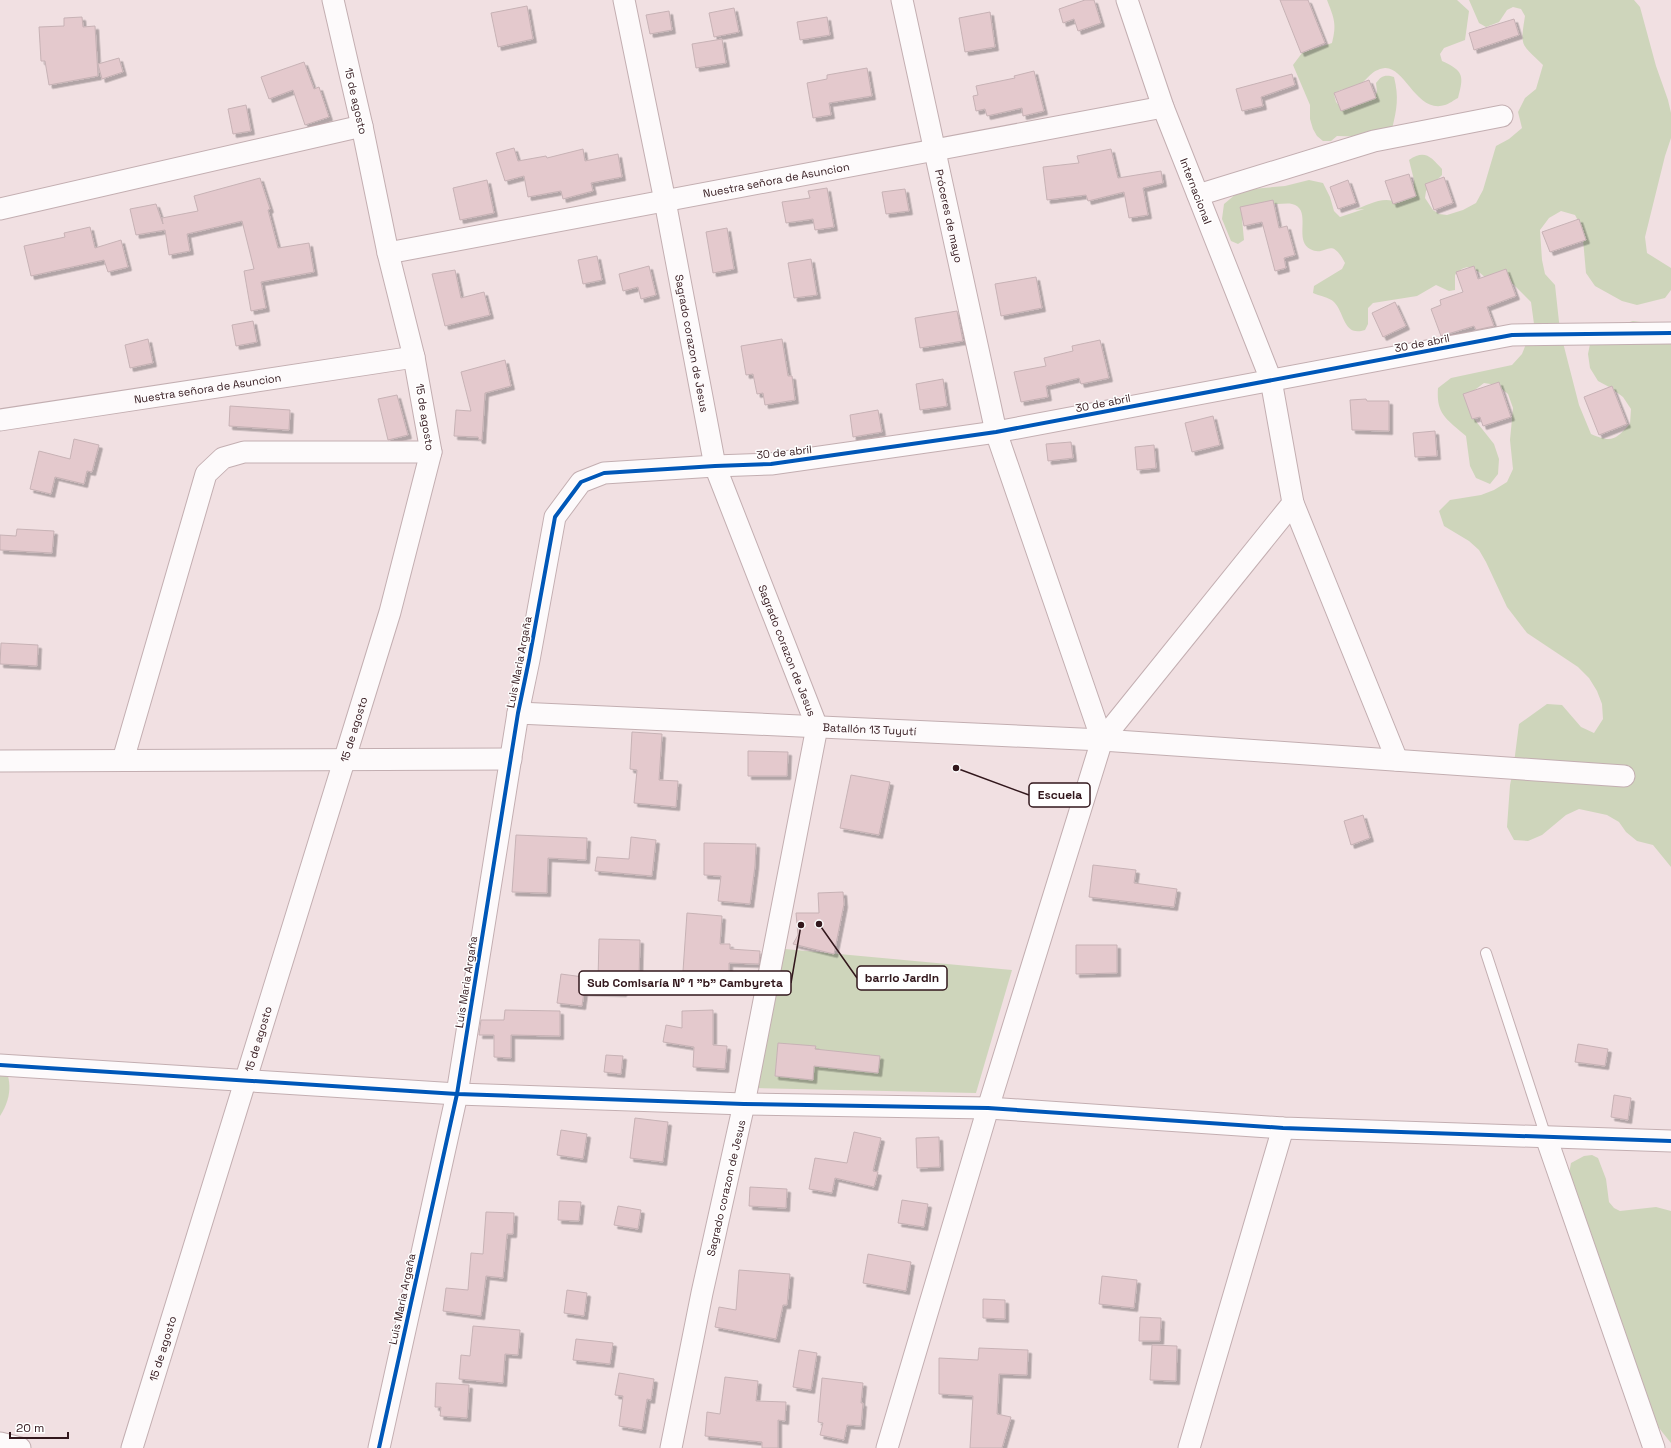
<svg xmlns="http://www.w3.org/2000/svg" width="1671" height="1448" font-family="'Space Grotesk',sans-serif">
	<defs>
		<filter id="shadow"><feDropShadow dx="3.5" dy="3.5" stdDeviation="0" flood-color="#0004"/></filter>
	</defs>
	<rect width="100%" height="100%" fill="#f1e0e2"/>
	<g fill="#ced5bb">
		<path d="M 1327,0 L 1457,0 L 1469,11 L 1465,40 L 1444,48 L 1440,54 L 1442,61 C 1464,71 1464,76 1458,98 C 1454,100 1449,104 1445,105 C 1417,114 1405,67 1385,68 C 1370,70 1368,80 1359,85 C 1351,90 1341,87 1334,94 L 1336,102 L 1342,109 L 1350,108 L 1374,98 L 1377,92 L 1376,83 C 1381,76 1385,74 1394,77 C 1399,97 1397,109 1392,129 L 1372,137 L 1337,136 L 1331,141 L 1323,141 L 1317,136 L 1313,129 L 1310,119 L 1310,105 L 1293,65 L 1302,53 L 1332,43 C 1337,24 1334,18 1327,0 Z"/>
		<path d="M 1469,0 L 1634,0 L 1640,7 L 1656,66 L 1668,100 L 1671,113 L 1671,138 L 1665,156 L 1645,237 L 1647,253 L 1671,268 L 1671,290 L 1665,298 L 1637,305 L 1622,301 L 1595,286 L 1586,273 L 1582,228 L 1575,215 L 1561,211 L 1549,218 L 1540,230 L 1542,260 L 1545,274 L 1555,285 L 1560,331 L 1579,405 L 1591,434 C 1612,443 1615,440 1630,424 L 1631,409 L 1623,397 L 1611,388 L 1598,381 L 1590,368 L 1588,354 L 1591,339 L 1603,330 L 1633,321 L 1649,323 L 1671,333 L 1671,867 L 1653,845 L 1637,841 L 1626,832 L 1619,822 L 1607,815 L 1579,809 L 1566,815 L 1542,835 L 1528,841 L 1514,840 L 1507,827 L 1510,785 L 1513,771 L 1519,724 L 1547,704 L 1562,705 L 1581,727 L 1594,733 L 1603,719 L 1602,704 L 1597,691 L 1589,678 L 1578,667 L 1527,633 L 1507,607 L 1486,562 L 1479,550 L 1469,541 L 1444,526 L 1439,511 L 1450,500 L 1481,495 L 1494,490 L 1507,482 L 1513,469 L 1510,440 L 1513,408 L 1508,394 L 1497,385 L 1484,383 L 1472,392 L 1469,406 L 1475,420 L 1494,444 L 1499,459 L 1498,474 L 1490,484 L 1476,478 L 1470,466 L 1466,436 C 1447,419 1436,415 1438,388 L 1451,378 L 1512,365 L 1522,354 L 1534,324 L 1531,302 L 1506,277 L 1486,278 C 1475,268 1467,261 1455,275 L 1455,290 L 1449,291 L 1436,285 L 1417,296 L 1373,303 L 1368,308 L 1368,324 L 1365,330 C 1343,337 1345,313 1334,302 C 1329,297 1319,296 1313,293 L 1314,286 L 1342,269 L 1345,263 C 1330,234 1327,258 1310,249 C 1293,240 1313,209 1292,204 C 1288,203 1282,204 1277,204 C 1260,204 1254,207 1242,219 L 1244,240 L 1238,244 L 1231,241 L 1222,219 L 1224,204 L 1236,194 L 1252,189 L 1285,186 L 1309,180 L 1323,183 L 1330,197 L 1334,211 L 1340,217 L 1364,209 L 1354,210 C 1368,205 1384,195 1398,203 L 1413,197 L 1414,180 L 1409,160 C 1425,149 1431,157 1442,169 L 1442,175 L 1426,191 L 1425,198 L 1433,210 L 1439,214 L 1447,215 L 1463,210 L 1476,203 L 1483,190 L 1496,146 L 1509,139 L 1522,128 L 1518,112 L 1525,98 L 1536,89 L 1543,65 C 1521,43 1520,48 1525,16 L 1521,9 L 1513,7 L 1507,10 L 1499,22 L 1486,27 L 1479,23 Z"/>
		<path d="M 785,949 L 1012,970 L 976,1093 L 754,1088 Z"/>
		<path d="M 0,1055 C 11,1077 14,1094 0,1116 Z"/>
		<path d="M 1592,1155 L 1598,1158 L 1606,1179 L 1609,1202 L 1614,1208 L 1620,1211 L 1656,1207 L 1671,1211 L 1671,1443 L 1659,1428 L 1635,1377 L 1614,1300 L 1592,1258 L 1566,1190 L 1571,1163 L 1584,1156 Z"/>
	</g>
	<g fill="#e4c9cd" stroke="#c7b2b5" filter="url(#shadow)">
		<path d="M 1085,0 L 1094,0 L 1101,23 L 1078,31 L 1074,19 L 1063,23 L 1059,9 Z"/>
		<path d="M 1280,0 L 1308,0 L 1325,43 L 1301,53 Z"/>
		<path d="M 527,6 L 533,39 L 498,47 L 491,13 Z"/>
		<path d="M 734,8 L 739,32 L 714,37 L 709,13 Z"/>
		<path d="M 669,11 L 672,30 L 650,34 L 646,15 Z"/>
		<path d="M 990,12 L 995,47 L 965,52 L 959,18 Z"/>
		<path d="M 82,17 L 83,27 L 95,26 L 98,76 L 49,85 L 45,61 L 41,61 L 39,27 L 64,26 L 64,18 Z"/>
		<path d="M 827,17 L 830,35 L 800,40 L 797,22 Z"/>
		<path d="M 1514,19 L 1519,35 L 1474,50 L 1469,33 Z"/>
		<path d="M 722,39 L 726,63 L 696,68 L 692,44 Z"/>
		<path d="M 119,58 L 123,72 L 102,79 L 98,64 Z"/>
		<path d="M 304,62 L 314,89 L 319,87 L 329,117 L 305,125 L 293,90 L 269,99 L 261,77 Z"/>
		<path d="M 867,68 L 872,96 L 829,103 L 831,115 L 813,118 L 807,83 L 827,79 L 827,75 Z"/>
		<path d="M 1034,71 L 1044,111 L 1023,116 L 1022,108 L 987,116 L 985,109 L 976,111 L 973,96 L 978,95 L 976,86 L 1015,78 L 1014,76 Z"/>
		<path d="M 1292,74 L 1295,85 L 1261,97 L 1263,106 L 1242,111 L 1236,89 Z"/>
		<path d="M 1369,80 L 1376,98 L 1341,111 L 1334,93 Z"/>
		<path d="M 246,105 L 251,131 L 233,134 L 228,109 Z"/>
		<path d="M 514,148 L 518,161 L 546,156 L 547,158 L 583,149 L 585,161 L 618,154 L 622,177 L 591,183 L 593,191 L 563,199 L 561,191 L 528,197 L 524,176 L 505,181 L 496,153 Z"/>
		<path d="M 1111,149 L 1118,178 L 1161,171 L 1163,183 L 1143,188 L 1148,215 L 1129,218 L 1124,192 L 1088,201 L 1086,195 L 1047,200 L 1043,167 L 1079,163 L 1077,156 Z"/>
		<path d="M 1409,174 L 1416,196 L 1393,204 L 1385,181 Z"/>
		<path d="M 1444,177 L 1453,203 L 1434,210 L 1425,184 Z"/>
		<path d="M 260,178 L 270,209 L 268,210 L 278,248 L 309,243 L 314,272 L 261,282 L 266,308 L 251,311 L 244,271 L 254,269 L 242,221 L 187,234 L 190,251 L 169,255 L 165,230 L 136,235 L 130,209 L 156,204 L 163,224 L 162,218 L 198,211 L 194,196 Z"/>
		<path d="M 487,180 L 494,213 L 460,220 L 453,188 Z"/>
		<path d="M 1348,180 L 1356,203 L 1338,209 L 1330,187 Z"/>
		<path d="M 827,188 L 834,227 L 815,230 L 813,219 L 786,223 L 782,202 L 810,198 L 808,191 Z"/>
		<path d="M 905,189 L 909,211 L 886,214 L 882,192 Z"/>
		<path d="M 1273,200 L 1279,228 L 1287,226 L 1295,255 L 1284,258 L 1286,268 L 1275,271 L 1262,222 L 1244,226 L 1240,207 Z"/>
		<path d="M 1579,219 L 1586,240 L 1550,252 L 1542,232 Z"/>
		<path d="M 90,227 L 95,248 L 121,240 L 128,267 L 108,272 L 104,260 L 31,276 L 24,246 L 65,237 L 64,233 Z"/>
		<path d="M 727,228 L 734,269 L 713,273 L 706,232 Z"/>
		<path d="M 597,256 L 602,280 L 583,284 L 578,260 Z"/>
		<path d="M 811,259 L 817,295 L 794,298 L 788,263 Z"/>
		<path d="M 649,266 L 656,295 L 641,299 L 638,287 L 623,291 L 619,274 Z"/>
		<path d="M 1474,266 L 1478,279 L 1506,269 L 1516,296 L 1487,307 L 1494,326 L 1476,330 L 1474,326 L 1441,336 L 1431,309 L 1441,305 L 1440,300 L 1463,292 L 1456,272 Z"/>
		<path d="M 455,270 L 461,298 L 484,292 L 490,315 L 445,326 L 432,274 Z"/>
		<path d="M 1036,277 L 1042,308 L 1001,316 L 995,284 Z"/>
		<path d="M 1395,302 L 1406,326 L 1383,337 L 1372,313 Z"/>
		<path d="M 957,311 L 963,341 L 920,348 L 915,318 Z"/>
		<path d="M 253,321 L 257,342 L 236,346 L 232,325 Z"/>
		<path d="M 148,339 L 153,363 L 130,368 L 125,345 Z"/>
		<path d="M 782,339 L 788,376 L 792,376 L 795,400 L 765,405 L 763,393 L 757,394 L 753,374 L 746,375 L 741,346 Z"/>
		<path d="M 1100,340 L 1109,378 L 1081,384 L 1079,378 L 1046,386 L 1048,397 L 1021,402 L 1014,372 L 1046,366 L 1044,358 L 1073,351 L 1072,346 Z"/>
		<path d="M 505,360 L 511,386 L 485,393 L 482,440 L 479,440 L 478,437 L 454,436 L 456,410 L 471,411 L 461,372 Z"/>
		<path d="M 943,379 L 947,406 L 920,410 L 916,384 Z"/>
		<path d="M 1499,382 L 1511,417 L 1483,426 L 1480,417 L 1472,419 L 1463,394 Z"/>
		<path d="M 1612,386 L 1627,424 L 1599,435 L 1584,397 Z"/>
		<path d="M 397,395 L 408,435 L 388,440 L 378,399 Z"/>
		<path d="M 1366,399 L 1367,401 L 1389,401 L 1389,431 L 1352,430 L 1350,400 Z"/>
		<path d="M 230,406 L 290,410 L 289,430 L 229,426 Z"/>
		<path d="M 878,410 L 882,432 L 853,437 L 850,415 Z"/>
		<path d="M 1213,416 L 1220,445 L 1192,452 L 1185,423 Z"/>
		<path d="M 1435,431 L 1437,456 L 1415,457 L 1413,433 Z"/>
		<path d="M 74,439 L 99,445 L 92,472 L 87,471 L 84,484 L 55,477 L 51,494 L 30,489 L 39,451 L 70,459 Z"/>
		<path d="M 1071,442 L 1073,458 L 1048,461 L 1046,444 Z"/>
		<path d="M 1154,445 L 1156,468 L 1137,470 L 1135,447 Z"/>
		<path d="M 17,529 L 54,531 L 52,553 L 0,550 L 0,535 L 16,536 Z"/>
		<path d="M 1,643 L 38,645 L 37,666 L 0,664 Z"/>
		<path d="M 632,732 L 662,734 L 659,780 L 678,781 L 676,807 L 634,803 L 637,770 L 630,769 Z"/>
		<path d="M 748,751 L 788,752 L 787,776 L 748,776 Z"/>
		<path d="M 851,775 L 890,782 L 879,835 L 840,828 Z"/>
		<path d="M 1363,815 L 1370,838 L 1351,845 L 1344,821 Z"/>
		<path d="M 516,835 L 587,838 L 586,860 L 548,858 L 547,893 L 512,892 Z"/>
		<path d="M 631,837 L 656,840 L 652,876 L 595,871 L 597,857 L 629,859 Z"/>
		<path d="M 704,843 L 756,844 L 755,866 L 750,904 L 718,901 L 721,876 L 704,875 Z"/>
		<path d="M 1093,865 L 1136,870 L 1134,883 L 1177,889 L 1174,907 L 1089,897 Z"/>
		<path d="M 843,892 L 844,904 L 834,954 L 793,944 L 798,935 L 796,913 L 819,913 L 818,893 Z"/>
		<path d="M 687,913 L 722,916 L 720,944 L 730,944 L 730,949 L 760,951 L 759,964 L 729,963 L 729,973 L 683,971 Z"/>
		<path d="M 599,939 L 640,940 L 639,976 L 624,975 L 623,993 L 584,992 L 582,1006 L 557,1003 L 561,974 L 598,979 Z"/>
		<path d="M 1076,945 L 1117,945 L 1117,973 L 1076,974 Z"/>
		<path d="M 505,1010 L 560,1011 L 560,1036 L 511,1035 L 511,1058 L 494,1057 L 494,1035 L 479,1035 L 481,1020 L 504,1020 Z"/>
		<path d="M 713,1010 L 713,1045 L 727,1046 L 725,1069 L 693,1067 L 694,1047 L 663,1042 L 666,1025 L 682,1028 L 682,1011 Z"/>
		<path d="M 778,1043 L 816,1046 L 815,1049 L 880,1056 L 878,1073 L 814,1066 L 813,1080 L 775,1076 Z"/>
		<path d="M 1578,1044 L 1608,1049 L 1605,1066 L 1575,1062 Z"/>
		<path d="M 606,1055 L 623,1056 L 621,1074 L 604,1072 Z"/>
		<path d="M 1614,1095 L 1631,1098 L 1628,1120 L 1611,1117 Z"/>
		<path d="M 635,1118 L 668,1122 L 663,1162 L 630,1158 Z"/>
		<path d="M 561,1130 L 587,1134 L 583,1159 L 557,1155 Z"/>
		<path d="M 854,1132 L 881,1138 L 873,1171 L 878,1172 L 874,1187 L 835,1178 L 832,1193 L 809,1189 L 815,1158 L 847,1163 Z"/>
		<path d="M 939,1137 L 940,1167 L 917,1168 L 916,1138 Z"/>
		<path d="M 750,1187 L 787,1189 L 786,1208 L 749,1206 Z"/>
		<path d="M 902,1200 L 928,1204 L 924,1227 L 898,1223 Z"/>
		<path d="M 559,1201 L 581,1202 L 579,1221 L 558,1220 Z"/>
		<path d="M 618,1206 L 641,1210 L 638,1229 L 614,1225 Z"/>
		<path d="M 486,1212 L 514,1213 L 513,1234 L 507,1234 L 503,1278 L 486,1276 L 481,1316 L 443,1311 L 446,1288 L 468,1290 L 471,1253 L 483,1254 Z"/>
		<path d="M 868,1254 L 911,1262 L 906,1291 L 863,1283 Z"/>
		<path d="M 739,1270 L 790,1274 L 787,1305 L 783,1305 L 776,1339 L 715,1327 L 719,1307 L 736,1310 Z"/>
		<path d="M 1102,1276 L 1137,1280 L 1134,1308 L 1099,1304 Z"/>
		<path d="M 567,1290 L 587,1293 L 584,1316 L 564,1313 Z"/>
		<path d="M 983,1299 L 1005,1300 L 1005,1319 L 983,1318 Z"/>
		<path d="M 1140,1317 L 1161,1318 L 1160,1341 L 1139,1341 Z"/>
		<path d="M 473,1326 L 520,1330 L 518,1355 L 505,1354 L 503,1383 L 459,1379 L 461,1355 L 470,1356 Z"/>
		<path d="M 576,1339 L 613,1343 L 610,1364 L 573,1360 Z"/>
		<path d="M 1152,1345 L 1177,1346 L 1176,1381 L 1150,1380 Z"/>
		<path d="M 979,1348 L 1028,1350 L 1027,1375 L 999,1374 L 997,1414 L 1011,1417 L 1002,1448 L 970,1448 L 973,1396 L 939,1394 L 939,1358 L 978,1360 Z"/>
		<path d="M 799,1350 L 817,1353 L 811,1390 L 793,1387 Z"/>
		<path d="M 619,1373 L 654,1379 L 651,1400 L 647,1399 L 642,1430 L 619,1426 L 623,1396 L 615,1395 Z"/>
		<path d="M 725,1377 L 758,1381 L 756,1401 L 786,1402 L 785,1421 L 778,1420 L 778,1448 L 762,1448 L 762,1442 L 705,1436 L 707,1412 L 720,1414 Z"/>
		<path d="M 822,1378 L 863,1383 L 861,1403 L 863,1403 L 861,1426 L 847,1425 L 844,1440 L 820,1435 L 823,1423 L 818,1422 Z"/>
		<path d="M 436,1383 L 469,1385 L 467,1418 L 440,1416 L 441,1407 L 435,1407 Z"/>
	</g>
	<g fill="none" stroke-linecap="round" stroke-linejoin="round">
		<defs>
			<path id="service" d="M 1486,953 L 1546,1137"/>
			<g id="minor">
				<path id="s1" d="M 624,0 L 665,201 L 715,466 L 817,727 L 744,1104 L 702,1293 L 671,1448"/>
				<path id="s2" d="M 902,0 L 996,432 L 1102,740"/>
				<path d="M 1198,195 L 1374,141 L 1502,116"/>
				<path d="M 0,209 L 362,126"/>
				<path id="s3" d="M 388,253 L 1163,107"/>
				<path id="s4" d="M 0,420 L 414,357"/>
				<path d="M 1293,503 L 1397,760"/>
				<path id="s5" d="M 518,713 L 1102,740 L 1624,776"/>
				<path d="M 123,760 L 206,474 L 223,458 L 244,452 L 431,452"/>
				<path d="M 0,761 L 511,759"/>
				<path d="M 0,1065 L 457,1094 L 744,1104 L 988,1108 L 1283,1128 L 1671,1141"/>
				<path d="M 1546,1137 L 1654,1448"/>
				<path d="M 0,1443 L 20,1448"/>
				<path id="s6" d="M 132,1448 L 390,612 L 431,452 L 414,357 L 388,253 L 362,126 L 333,0"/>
				<path d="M 379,1448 L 457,1094 L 518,713 L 529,660 L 555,517 L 581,482 L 604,473 L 715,466 L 771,464 L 996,432 L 1512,335 L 1671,333"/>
				<path d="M 887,1448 L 988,1108 L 1102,740 L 1293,503 L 1271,380 L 1163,107 L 1127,0"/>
				<path d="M 1189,1448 L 1283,1128"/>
			</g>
		</defs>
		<use href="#service" stroke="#c3aeb1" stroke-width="12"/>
		<use href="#minor" stroke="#c3aeb1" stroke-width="23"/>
		<use href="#service" stroke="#fdfafb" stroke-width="10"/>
		<use href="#minor" stroke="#fdfafb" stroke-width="21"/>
		<defs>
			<g id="cycleway">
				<path d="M 0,1065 L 457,1094 L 744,1104 L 988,1108 L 1283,1128 L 1671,1141"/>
				<path d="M 379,1448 L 457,1094 L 518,713 L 529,660 L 555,517 L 581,482 L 604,473 L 715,466 L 771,464 L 996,432 L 1512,335 L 1671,333"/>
			</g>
		</defs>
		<use href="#cycleway" stroke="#fff" stroke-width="6"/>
		<use href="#cycleway" stroke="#0057b8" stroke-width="4"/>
	</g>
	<g text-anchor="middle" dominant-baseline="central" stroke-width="3" stroke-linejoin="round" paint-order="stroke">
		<g font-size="11" fill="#32171c" stroke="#fff">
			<text transform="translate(356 101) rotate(77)">15 de agosto</text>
			<text stroke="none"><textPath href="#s3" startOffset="395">Nuestra señora de Asuncion</textPath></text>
			<text transform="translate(1196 191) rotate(69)">Internacional</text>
			<text stroke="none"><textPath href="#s2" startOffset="221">Próceres de mayo</textPath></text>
			<text stroke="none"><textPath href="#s1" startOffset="350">Sagrado corazon de Jesus</textPath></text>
			<text transform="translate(1422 343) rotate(-11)">30 de abril</text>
			<text stroke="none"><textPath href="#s4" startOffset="210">Nuestra señora de Asuncion</textPath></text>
			<text transform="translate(1103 403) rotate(-11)">30 de abril</text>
			<text transform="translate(425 417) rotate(81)">15 de agosto</text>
			<text transform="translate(784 452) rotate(-6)">30 de abril</text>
			<text stroke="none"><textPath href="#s1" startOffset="673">Sagrado corazon de Jesus</textPath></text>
			<text transform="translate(519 662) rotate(-79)">Luis Maria Argaña</text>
			<text stroke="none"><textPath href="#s6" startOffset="752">15 de agosto</textPath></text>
			<text stroke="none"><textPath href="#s5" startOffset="352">Batallón 13 Tuyutí</textPath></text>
			<text transform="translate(466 982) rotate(-81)">Luis Maria Argaña</text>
			<text stroke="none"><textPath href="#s6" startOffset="428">15 de agosto</textPath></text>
			<text transform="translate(726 1188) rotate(-77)">Sagrado corazon de Jesus</text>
			<text transform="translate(402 1299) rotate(-78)">Luis Maria Argaña</text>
			<text stroke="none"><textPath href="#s6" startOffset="104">15 de agosto</textPath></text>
		</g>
	</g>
	<path fill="none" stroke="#32171c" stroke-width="1.5" d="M956 768L1029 795M819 924L857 978M801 925L791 983"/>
	<g fill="#32171c" stroke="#fff" stroke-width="1.5">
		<circle cx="956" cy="768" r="4"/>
		<circle cx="819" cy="924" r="4"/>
		<circle cx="801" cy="925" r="4"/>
	</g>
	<g fill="#fff" stroke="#32171c" stroke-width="1.5">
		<rect x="1029" y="783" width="61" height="24" rx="4"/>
		<rect x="857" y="966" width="90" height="24" rx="4"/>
		<rect x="579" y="971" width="212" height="24" rx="4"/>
	</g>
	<g font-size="12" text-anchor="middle" font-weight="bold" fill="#32171c">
		<text x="1060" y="799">Escuela</text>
		<text x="902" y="982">barrio Jardin</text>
		<text x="685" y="987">Sub Comisaría N° 1 "b" Cambyreta</text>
	</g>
	<path d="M10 1432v6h58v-6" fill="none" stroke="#32171c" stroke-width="2"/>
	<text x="16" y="1432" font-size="12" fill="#32171c" stroke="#ffffff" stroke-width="3" paint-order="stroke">20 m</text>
</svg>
